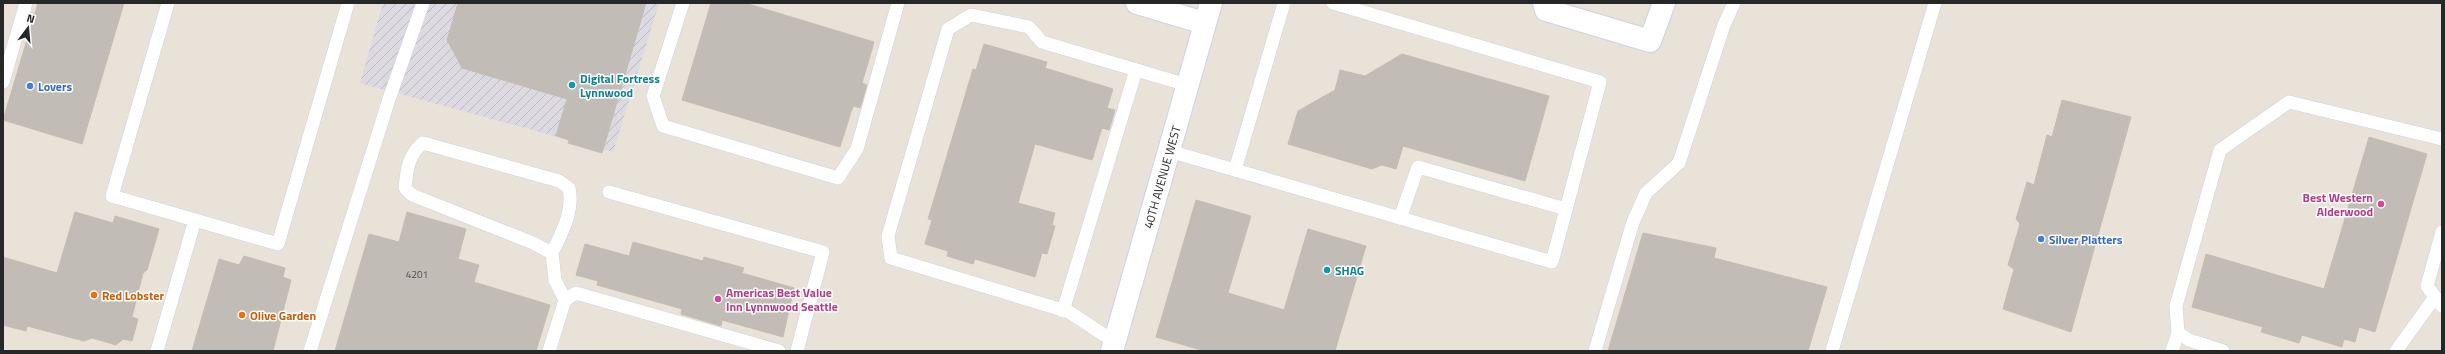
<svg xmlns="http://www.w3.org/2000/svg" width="2445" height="354" font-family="'Titillium Web',sans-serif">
	<defs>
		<pattern id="industrial-furrows" width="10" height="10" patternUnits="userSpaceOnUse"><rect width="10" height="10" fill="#dcd9e1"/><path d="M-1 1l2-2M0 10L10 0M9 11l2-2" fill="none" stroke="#bdbac1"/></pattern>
	</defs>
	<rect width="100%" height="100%" fill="#e8e2d9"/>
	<path fill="url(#industrial-furrows)" d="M 383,3 L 659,3 L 613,152 L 360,83 Z"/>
	<g fill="#c1bcb5" stroke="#c3bdb3">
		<path d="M 38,3 L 124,3 L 82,144 L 3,120 Z"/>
		<path d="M 458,3 L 646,3 L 602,153 L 568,143 L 569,140 L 556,136 L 567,99 L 462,68 L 447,40 Z"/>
		<path d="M 711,3 L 745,3 L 874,42 L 862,83 L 867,85 L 860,108 L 853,106 L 840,147 L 682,100 Z"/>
		<path d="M 984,44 L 1047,62 L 1045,68 L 1113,89 L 1107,108 L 1115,110 L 1109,130 L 1102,128 L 1092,160 L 1035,144 L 1018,203 L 1055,213 L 1052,225 L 1055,226 L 1047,254 L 1042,253 L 1035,277 L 975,259 L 973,264 L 947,256 L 948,251 L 925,244 L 932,220 L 928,219 L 973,69 L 976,70 Z"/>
		<path d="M 1402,54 L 1549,96 L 1525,181 L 1403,146 L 1396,169 L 1382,165 L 1372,169 L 1288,144 L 1298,111 L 1335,90 L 1340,70 L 1365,76 Z"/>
		<path d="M 2062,100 L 2131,117 L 2071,332 L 2003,309 L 2014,269 L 2008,265 L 2020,224 L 2016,219 L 2027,182 L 2034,185 L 2047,135 L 2052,137 Z"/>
		<path d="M 2369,137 L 2427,154 L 2375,332 L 2359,327 L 2355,342 L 2344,339 L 2342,347 L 2302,335 L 2299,343 L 2261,332 L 2263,327 L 2192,307 L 2206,254 L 2324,289 Z"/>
		<path d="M 1196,200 L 1251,216 L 1228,293 L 1284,310 L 1308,229 L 1366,246 L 1335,351 L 1205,351 L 1156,337 Z"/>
		<path d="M 75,212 L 113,223 L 115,216 L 159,229 L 147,270 L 143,273 L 132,317 L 138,319 L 132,341 L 123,339 L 116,345 L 92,338 L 84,341 L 27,326 L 26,331 L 3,325 L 3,257 L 57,273 Z"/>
		<path d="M 407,212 L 466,229 L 458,259 L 479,265 L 474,282 L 550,305 L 536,351 L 335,351 L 369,234 L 399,242 Z"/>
		<path d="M 1643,233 L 1716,248 L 1714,258 L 1827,287 L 1808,351 L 1608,351 Z"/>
		<path d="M 633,242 L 703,261 L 704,257 L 744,268 L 742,273 L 794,288 L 783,337 L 722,320 L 721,326 L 681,314 L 682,309 L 597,285 L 598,281 L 576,275 L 585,244 L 629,256 Z"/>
		<path d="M 244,256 L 285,268 L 283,277 L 291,280 L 273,351 L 192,351 L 219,259 L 239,265 Z"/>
	</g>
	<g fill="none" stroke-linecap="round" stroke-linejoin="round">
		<defs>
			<g id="service">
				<path d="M 168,3 L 112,196 L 278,244 L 348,3"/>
				<path d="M 683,3 L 653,96 L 663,126 L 838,178 L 857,149 L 898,3"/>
				<path d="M 3,82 L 26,3"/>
				<path d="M 1169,151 L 1552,262 L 1600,82 L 1333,3"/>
				<path d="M 1235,170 L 1284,3"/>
				<path d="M 609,192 L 823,252 L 797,351"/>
				<path d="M 1400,218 L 1418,167 L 1566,209"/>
				<path d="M 2442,232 L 2427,286 L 2442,306"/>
				<path d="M 552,253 C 562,232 574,212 569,188 L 559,181 L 423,143 C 408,155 407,169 405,188 L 412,195 L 533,243 L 552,253 L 555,280 L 565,300"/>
				<path d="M 1063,311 L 1136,70"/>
				<path d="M 2178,333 L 2189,340 L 2223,351"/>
				<path d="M 1115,342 L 1069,312 L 891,258 L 888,236 L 948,29 L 971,15 L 1029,27 L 1042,42 L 1187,85"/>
				<path d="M 157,351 L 195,220"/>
				<path d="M 310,351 L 389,99 L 423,3"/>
				<path d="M 549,351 L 565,300 L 576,293 L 779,351"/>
				<path d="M 1595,351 L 1633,222 L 1646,193 L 1679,163 L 1724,25 L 1734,3"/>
				<path d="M 1832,351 L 1935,3"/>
				<path d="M 2172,351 L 2178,333 L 2176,306 L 2220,150 L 2289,102 L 2442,139"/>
				<path d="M 2396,351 L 2435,297"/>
			</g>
			<path id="minor" d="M 1544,3 L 1546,10 L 1650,41 L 1664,3"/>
			<g id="tertiary">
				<path d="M 1137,3 L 1204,23"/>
				<path id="s1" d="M 1112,351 L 1211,3"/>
			</g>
		</defs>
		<use href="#service" stroke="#cfd2df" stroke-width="14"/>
		<use href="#minor" stroke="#cfd2df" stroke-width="24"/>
		<use href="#tertiary" stroke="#cfd2df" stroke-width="24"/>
		<use href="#service" stroke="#fff" stroke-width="13"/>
		<use href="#minor" stroke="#fff" stroke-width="22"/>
		<use href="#tertiary" stroke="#fff" stroke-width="22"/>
	</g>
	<g fill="#0f9aa8" stroke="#fff" stroke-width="1.5">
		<circle cx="572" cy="85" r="4"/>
		<circle cx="1327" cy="270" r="4"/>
	</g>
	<g fill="#3f7fe0" stroke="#fff" stroke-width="1.5">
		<circle cx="30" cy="86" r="4"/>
		<circle cx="2041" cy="239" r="4"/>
	</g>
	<g fill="#d1479c" stroke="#fff" stroke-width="1.5">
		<circle cx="2381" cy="204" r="4"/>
		<circle cx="718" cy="299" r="4"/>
	</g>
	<g fill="#e8710a" stroke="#fff" stroke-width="1.5">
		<circle cx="94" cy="295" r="4"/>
		<circle cx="242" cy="315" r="4"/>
	</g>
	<g text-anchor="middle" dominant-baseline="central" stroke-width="3" stroke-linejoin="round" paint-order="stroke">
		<g font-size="10" fill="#4e4c4a">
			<text x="417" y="274">4201</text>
		</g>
		<g font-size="12" font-weight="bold" fill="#0d838f" stroke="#fff" text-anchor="start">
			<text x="580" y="78">Digital Fortress<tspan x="580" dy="14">Lynnwood</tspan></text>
			<text x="1335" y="270">SHAG</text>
		</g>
		<g font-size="12" font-weight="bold" fill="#366cbe" stroke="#fff" text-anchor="start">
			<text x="38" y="86">Lovers</text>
			<text x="2049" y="239">Silver Platters</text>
		</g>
		<g font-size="12" fill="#272727" stroke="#fff">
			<text stroke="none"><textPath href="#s1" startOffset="181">40TH AVENUE WEST</textPath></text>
		</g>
		<g font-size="12" font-weight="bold" fill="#b23c85" stroke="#fff" text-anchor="end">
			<text x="2373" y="197">Best Western<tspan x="2373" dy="14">Alderwood</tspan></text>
			<text x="726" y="292" text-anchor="start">Americas Best Value<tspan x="726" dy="14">Inn Lynnwood Seattle</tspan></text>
		</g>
		<g font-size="12" font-weight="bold" fill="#c56008" stroke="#fff" text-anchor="start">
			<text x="102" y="295">Red Lobster</text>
			<text x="250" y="315">Olive Garden</text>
		</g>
	</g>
	<rect width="2445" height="354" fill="none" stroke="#272727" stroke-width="8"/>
	<g transform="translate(28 28) rotate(16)" stroke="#ffffff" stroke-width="3" paint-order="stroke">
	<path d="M0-3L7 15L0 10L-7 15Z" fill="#272727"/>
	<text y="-6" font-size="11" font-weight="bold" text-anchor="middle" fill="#272727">N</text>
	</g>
</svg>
